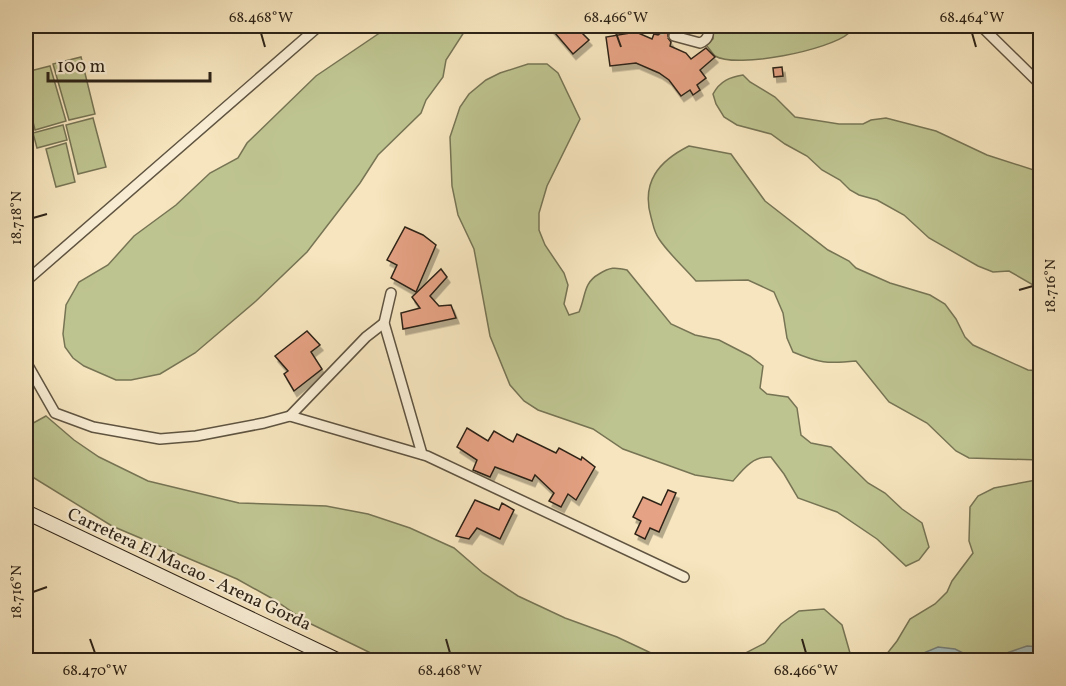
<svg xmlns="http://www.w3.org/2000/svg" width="1066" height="686" font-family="Vollkorn,serif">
	<defs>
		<filter id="shadow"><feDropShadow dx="3" dy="5.5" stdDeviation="0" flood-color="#0004"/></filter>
	</defs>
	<rect width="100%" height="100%" fill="#f6e5be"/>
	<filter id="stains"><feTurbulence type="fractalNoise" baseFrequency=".00333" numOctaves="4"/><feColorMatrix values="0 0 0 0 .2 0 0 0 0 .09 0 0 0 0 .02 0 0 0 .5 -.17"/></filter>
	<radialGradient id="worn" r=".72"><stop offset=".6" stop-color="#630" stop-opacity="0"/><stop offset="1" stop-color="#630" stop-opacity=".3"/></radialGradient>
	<g fill="#bec490" stroke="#767454" stroke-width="1.5">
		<path d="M 390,26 L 468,26 L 446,60 L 443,77 L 426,100 L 421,113 L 378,155 L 360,183 L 307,252 L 256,301 L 195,353 L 160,374 L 131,380 L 116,380 L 84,366 L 73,358 L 65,347 L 63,334 L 66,305 L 79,282 L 108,265 L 134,236 L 176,205 L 210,173 L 238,158 L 247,143 L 316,76 Z"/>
		<path d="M 713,26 L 854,26 C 852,28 851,31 849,33 C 830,50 737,69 715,56 C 712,53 709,48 706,45 L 713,39 Z"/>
		<path d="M 81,57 L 95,114 L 69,120 L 53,64 Z"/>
		<path d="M 528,64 L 547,64 L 558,73 L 580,119 L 547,186 L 539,213 L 539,230 L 545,245 L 564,273 L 568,285 L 564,304 L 569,315 L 579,312 C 586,296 583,283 599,274 C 610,267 615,267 627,270 L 671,324 L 695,335 L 719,340 L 750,356 L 763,366 L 760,388 L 767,394 L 788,397 L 797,408 L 801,435 L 811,443 L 831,447 L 868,483 L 885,493 L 902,509 L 922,523 L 929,547 L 919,560 L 906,566 L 877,539 L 837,512 L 798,498 L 784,474 L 771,457 C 753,456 744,468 733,481 L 695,475 L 623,449 L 593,429 L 538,410 L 524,401 L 510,385 L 490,336 L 474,249 L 458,215 L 452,186 L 450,137 L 460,107 L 469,94 L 486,80 L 500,73 Z"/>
		<path d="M 50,66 L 66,121 L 35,130 L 26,93 L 26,72 Z"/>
		<path d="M 743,75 L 750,82 L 775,97 L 795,117 L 839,124 L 863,124 L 871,120 L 886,118 L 936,131 L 987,155 L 1040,172 L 1040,289 L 1009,271 L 993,272 L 978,266 L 929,238 L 904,215 L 877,200 L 859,195 L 850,190 L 840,180 L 822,170 L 807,156 L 785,144 L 771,134 L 737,125 L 724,117 L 716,104 L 713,94 C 720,81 730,77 743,75 Z"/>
		<path d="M 93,118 L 106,167 L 78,174 L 66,125 Z"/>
		<path d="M 63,125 L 67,140 L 37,148 L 33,133 Z"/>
		<path d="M 66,143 L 75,182 L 56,187 L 46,149 Z"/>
		<path d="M 689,146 L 731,154 L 765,201 L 828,250 L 849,261 L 856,268 L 890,283 L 930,295 L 945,304 L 956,319 L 965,337 L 973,345 L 1028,370 L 1040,371 L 1040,460 L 969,458 L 956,451 L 927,423 L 889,402 L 856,361 C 827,364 819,363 793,352 L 787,338 L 783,313 L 774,292 L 748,280 L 696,281 C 684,267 669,254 659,239 C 654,232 653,224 651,217 C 641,182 659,161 689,146 Z"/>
		<path d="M 46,416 L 74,440 L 99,457 L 148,481 L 239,503 L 326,506 L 368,514 L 410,528 L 454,548 L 483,573 L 518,596 L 565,618 L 617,637 L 651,653 L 674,660 L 385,660 L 307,622 L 273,599 L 237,579 L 112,526 L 26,473 L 26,427 Z"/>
		<path d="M 1036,480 L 1040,481 L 1040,660 L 882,660 L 897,641 L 910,619 L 935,604 L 947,592 L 952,581 L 973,553 L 969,541 L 970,507 L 978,496 L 994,488 Z"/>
		<path d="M 824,609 L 842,625 L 852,660 L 723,660 L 734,659 L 765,643 L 781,624 L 799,611 Z"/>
	</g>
	<path fill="#a3bcbd" stroke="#747f7b" stroke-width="1.5" d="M 1027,646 L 1040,647 L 1040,660 L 918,660 L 921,654 L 938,647 L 955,649 L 969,656 L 998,656 Z"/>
	<g fill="#e5a284" stroke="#2d2317" stroke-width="1.5" filter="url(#shadow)">
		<path d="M 549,26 L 575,26 L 589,40 L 573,54 Z"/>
		<path d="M 663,26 L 677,29 L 672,30 L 668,34 L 668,38 L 671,42 L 670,46 L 686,53 L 691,59 L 706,48 L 715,57 L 700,70 L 706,78 L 697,85 L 700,90 L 693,95 L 690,90 L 681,96 L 669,80 L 659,73 L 636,63 L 610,66 L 606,37 L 636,32 L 652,39 L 654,34 L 658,35 L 663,32 Z"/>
		<path d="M 782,67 L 783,76 L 774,77 L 773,68 Z"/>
		<path d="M 405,227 L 423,235 L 436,245 L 416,292 L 391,278 L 397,265 L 387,260 Z"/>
		<path d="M 441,269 L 447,277 L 430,296 L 439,306 L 451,305 L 456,318 L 403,329 L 401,313 L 420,308 L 412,297 Z"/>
		<path d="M 307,331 L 320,345 L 311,352 L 322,369 L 294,391 L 284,374 L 288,371 L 275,356 Z"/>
		<path d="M 467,428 L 488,441 L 494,431 L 513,442 L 517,434 L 556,453 L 559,448 L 581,460 L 582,457 L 595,467 L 576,500 L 568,494 L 561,507 L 549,501 L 554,493 L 535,475 L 532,481 L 495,467 L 490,477 L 473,470 L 477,460 L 457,447 Z"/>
		<path d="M 668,490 L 676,493 L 659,532 L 650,528 L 645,539 L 635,534 L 641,521 L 633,517 L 643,497 L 661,505 Z"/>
		<path d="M 475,500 L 499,510 L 502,503 L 514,510 L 500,539 L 477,528 L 469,539 L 456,536 Z"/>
	</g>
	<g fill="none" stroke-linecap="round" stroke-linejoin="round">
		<path stroke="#cebe9d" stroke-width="9" stroke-dasharray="9 4.5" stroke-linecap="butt" d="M 657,28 L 674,36"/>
		<defs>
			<g id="street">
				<path d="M 653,26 L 657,28"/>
				<path d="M 981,26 L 1040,84"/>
				<path d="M 674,36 L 700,43 C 708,40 710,34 707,26"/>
				<path d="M 26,281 L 319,26"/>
				<path d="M 391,293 L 384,323 L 422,454"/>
				<path d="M 26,362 L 55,413 L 93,427 L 160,439 L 196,436 L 264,423 L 290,416 L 427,456 L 684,577"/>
				<path d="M 290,416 L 366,337 L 384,323"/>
			</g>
			<path id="secondary" d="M 26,512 L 337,660"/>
		</defs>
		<use href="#street" stroke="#5f5441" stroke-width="12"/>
		<use href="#secondary" stroke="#2d2317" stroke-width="16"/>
		<use href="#street" stroke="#f9eed5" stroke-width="9"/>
		<use href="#secondary" stroke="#f9eed5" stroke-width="14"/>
	</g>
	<path fill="none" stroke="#2d2317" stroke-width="2" d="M 261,33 L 265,47M 616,33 L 621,47M 972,33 L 976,47M 33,218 L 47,214M 1019,290 L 1033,286M 33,592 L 47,587M 90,639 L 95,653M 446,639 L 450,653M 802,639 L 806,653"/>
	<g text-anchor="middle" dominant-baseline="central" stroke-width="4.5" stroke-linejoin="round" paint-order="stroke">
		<g font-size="18" fill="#2d2317" stroke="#f9eed5">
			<text transform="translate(189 570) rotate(25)">Carretera El Macao - Arena Gorda</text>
		</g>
	</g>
	<rect width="1066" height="686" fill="none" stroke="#f6e5be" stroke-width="66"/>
	<path d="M48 72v9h162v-9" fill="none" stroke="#2d2317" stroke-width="3"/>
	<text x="57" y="72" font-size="18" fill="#2d2317" stroke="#f9eed5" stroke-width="4.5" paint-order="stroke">100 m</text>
	<rect x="33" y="33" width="1000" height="620" fill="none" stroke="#2d2317" stroke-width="2"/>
	<g font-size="15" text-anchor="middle" fill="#2d2317">
		<text x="261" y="22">68.468°W</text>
		<text x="616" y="22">68.466°W</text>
		<text x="972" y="22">68.464°W</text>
		<text transform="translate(16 218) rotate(-90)" y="5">18.718°N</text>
		<text transform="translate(1050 286) rotate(-90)" y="5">18.716°N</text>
		<text transform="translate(16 592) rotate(-90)" y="5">18.716°N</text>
		<text x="95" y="675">68.470°W</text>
		<text x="450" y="675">68.468°W</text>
		<text x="806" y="675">68.466°W</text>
	</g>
	<rect width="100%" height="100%" filter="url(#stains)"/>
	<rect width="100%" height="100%" fill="url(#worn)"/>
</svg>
